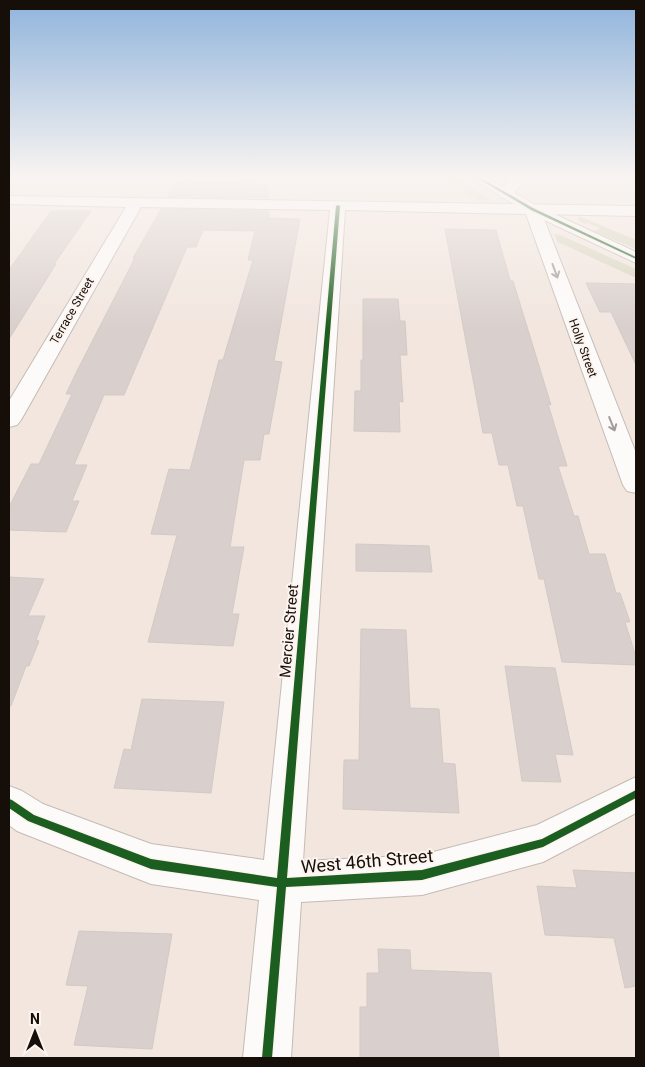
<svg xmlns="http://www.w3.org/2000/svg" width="645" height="1067" font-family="Roboto,sans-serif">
	<rect width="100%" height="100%" fill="#f2e6df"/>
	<g fill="#d9d6c0">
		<path d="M 443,178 L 457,178 L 492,201 L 478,201 Z"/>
		<path d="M 578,217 L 581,217 L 636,240 L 636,249 L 594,231 L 600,228 L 588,223 L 584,224 L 579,221 Z"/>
		<path d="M 554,234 L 560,235 L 636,269 L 636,278 L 558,242 Z"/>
	</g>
	<g fill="#d9d0cd" stroke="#d3c9c5">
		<path d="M 176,183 L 267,184 L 268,198 L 168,197 Z"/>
		<path d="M 161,209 L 269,211 L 269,218 L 300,219 L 274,361 L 282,362 L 269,434 L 264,434 L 260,460 L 244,460 L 230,547 L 244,547 L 232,614 L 239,614 L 233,646 L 148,642 L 177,535 L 151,534 L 169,469 L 190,470 L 219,360 L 223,360 L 253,260 L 248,260 L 255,231 L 203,230 L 196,247 L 187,247 L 124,395 L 104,395 L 74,465 L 87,465 L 72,501 L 79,501 L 66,532 L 9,530 L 9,507 L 31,464 L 39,464 L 72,394 L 66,394 L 78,369 L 135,258 L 133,258 Z"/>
		<path d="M 51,211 L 91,211 L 54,264 L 56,264 L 9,339 L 9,270 Z"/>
		<path d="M 445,229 L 496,230 L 510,280 L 513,281 L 551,405 L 548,404 L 567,466 L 558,466 L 574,516 L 578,516 L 589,554 L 605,554 L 616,593 L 620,593 L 630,622 L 625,622 L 636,657 L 636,665 L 562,662 L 544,579 L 539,579 L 523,506 L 517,506 L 508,465 L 499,465 L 492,433 L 483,433 Z"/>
		<path d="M 586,283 L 636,284 L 636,365 L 611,312 L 600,312 Z"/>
		<path d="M 363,299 L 398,299 L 400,321 L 405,321 L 407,355 L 400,355 L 403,402 L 399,401 L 400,432 L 354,431 L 355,391 L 361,391 L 361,360 L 363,360 Z"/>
		<path d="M 356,544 L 429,546 L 432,572 L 356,571 Z"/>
		<path d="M 9,577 L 44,579 L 28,616 L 45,616 L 36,640 L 39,641 L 29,666 L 26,666 L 11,706 L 9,706 Z"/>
		<path d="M 361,629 L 406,630 L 410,708 L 439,709 L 443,763 L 455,764 L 459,813 L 343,809 L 344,760 L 359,760 Z"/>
		<path d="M 505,666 L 555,668 L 573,755 L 555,754 L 561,782 L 522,781 Z"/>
		<path d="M 142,699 L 224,702 L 211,793 L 114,788 L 124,749 L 131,750 Z"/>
		<path d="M 573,870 L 636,873 L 636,986 L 625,988 L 614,938 L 545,935 L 537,886 L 577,888 Z"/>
		<path d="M 79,931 L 172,934 L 152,1049 L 74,1045 L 88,986 L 66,985 Z"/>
		<path d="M 378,949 L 410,950 L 411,970 L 491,973 L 499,1058 L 360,1058 L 360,1007 L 367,1007 L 367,973 L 379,973 Z"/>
	</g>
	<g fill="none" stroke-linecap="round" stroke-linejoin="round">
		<defs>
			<g id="street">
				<path d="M 507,178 L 521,178 L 521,183 L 511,198 L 501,198 L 499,195 L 507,183 Z"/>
				<path d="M 9,196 L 636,206 L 636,216 L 542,214 L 636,453 L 636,493 L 627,491 L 623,485 L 526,214 L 345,210 L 303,861 L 422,855 L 537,825 L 636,777 L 636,813 L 543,862 L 422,895 L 301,902 L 291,1058 L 243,1058 L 259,900 L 151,884 L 17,831 L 9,825 L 9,786 L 22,791 L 43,804 L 151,844 L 264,860 L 330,210 L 141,207 L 21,420 L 17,425 L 9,427 L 9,401 L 126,207 L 9,204 Z"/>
			</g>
			<path id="secondary" d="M 471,178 L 489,178 L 537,206 L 636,252 L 636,263 L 527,212 Z"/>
		</defs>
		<use href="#street" stroke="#c4bbb5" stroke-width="2"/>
		<use href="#secondary" stroke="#c4bbb5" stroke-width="2"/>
		<use href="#street" fill="#fdfbfa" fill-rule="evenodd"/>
		<use href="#secondary" fill="#fdfbfa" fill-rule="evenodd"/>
		<defs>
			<g id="cycleway">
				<path d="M 477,178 L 481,178 L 533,208 L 636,257 L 636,259 L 531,210 Z"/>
				<path d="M 338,205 L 340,206 L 287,878 L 422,870 L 542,839 L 636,790 L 636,798 L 543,847 L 422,880 L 286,887 L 272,1058 L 262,1058 L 277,887 L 151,869 L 28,821 L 9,808 L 9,799 L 12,800 L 34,815 L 151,859 L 277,878 L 336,206 Z"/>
			</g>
		</defs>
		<use href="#cycleway" stroke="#fdf4ef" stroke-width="3"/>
		<use href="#cycleway" fill="#1b5e20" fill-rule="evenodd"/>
	</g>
	<defs><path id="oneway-shaft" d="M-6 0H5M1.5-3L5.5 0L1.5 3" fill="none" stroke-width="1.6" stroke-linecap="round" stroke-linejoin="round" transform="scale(1.25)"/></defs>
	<g stroke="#a09c9a">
		<use href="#oneway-shaft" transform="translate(555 271) rotate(70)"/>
		<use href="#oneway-shaft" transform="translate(612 424) rotate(68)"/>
	</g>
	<linearGradient id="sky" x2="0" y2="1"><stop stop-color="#90b4dc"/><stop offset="0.54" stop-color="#f9f4f1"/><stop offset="1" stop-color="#f9f4f1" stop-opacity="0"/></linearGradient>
	<rect width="645" height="328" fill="url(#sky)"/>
	<g text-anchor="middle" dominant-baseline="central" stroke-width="4" stroke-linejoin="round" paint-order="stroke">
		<g font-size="12" fill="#150e09" stroke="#fdf4ef">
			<text transform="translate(72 311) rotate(-60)">Terrace Street</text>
			<text transform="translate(583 348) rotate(70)">Holly Street</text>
		</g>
		<g font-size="15" fill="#150e09" stroke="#fdf4ef">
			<text transform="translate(289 631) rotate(-85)">Mercier Street</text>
		</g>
		<g font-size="18" fill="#150e09" stroke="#fdf4ef">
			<text transform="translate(367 861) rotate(-5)">West 46th Street</text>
		</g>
	</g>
	<rect width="645" height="1067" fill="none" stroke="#150e09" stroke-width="20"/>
	<g transform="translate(35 1032)" stroke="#fdf4ef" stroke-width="4" paint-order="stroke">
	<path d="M0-4L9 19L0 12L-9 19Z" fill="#150e09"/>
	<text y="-8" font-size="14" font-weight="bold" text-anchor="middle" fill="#150e09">N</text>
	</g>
</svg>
